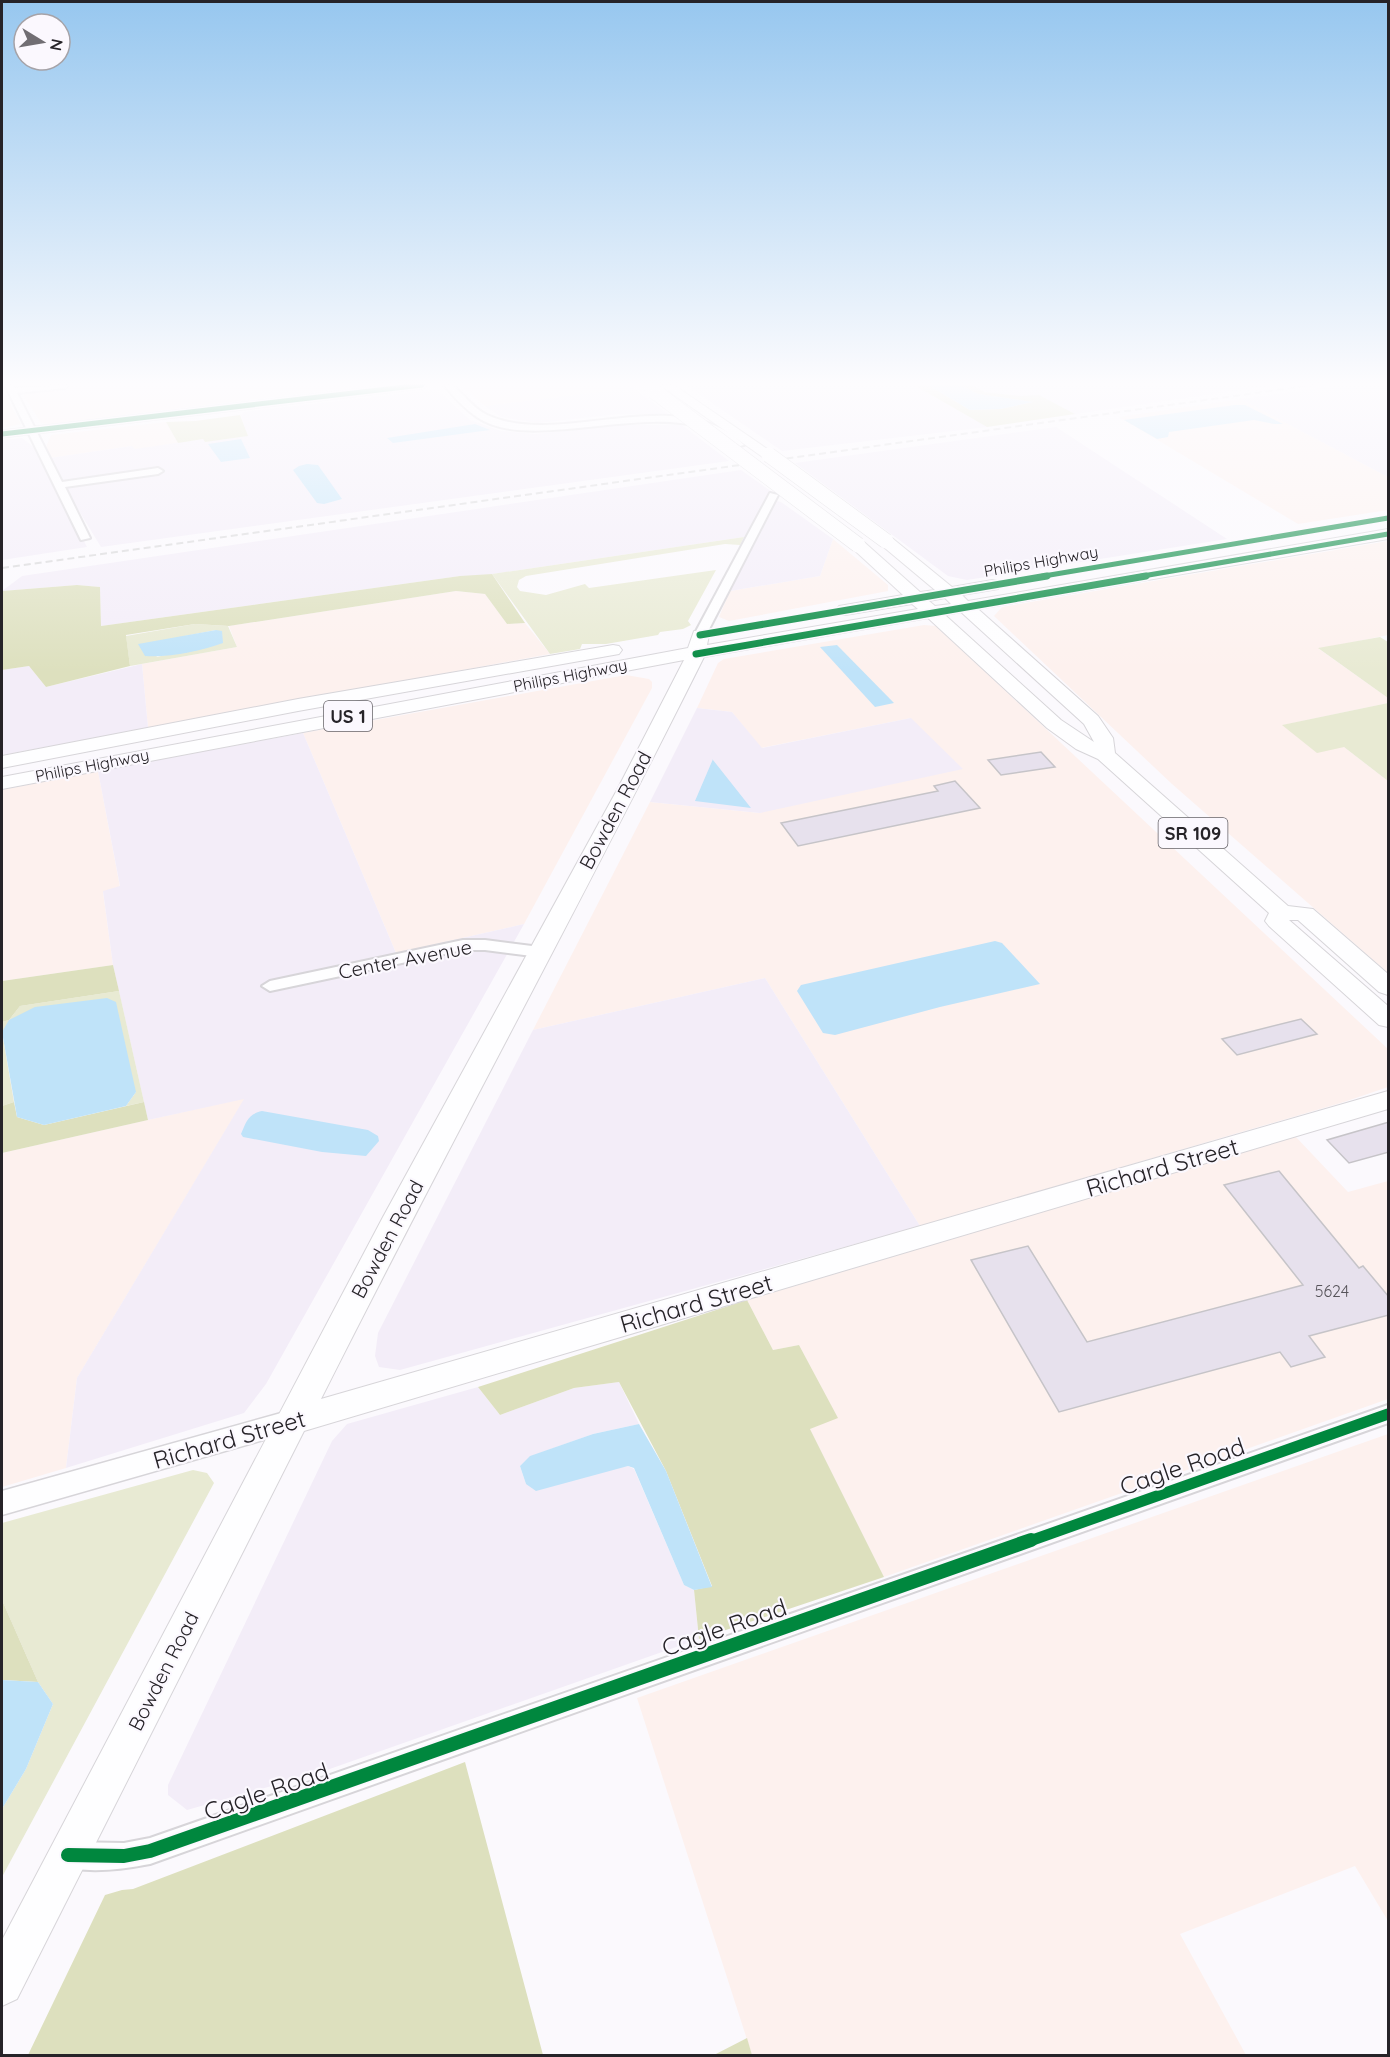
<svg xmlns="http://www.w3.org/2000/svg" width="1390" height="2057" font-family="Quicksand,sans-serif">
	<rect width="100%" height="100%" fill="#fbf9fd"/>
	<g fill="#fdf1ee">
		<path d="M 17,385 L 373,385 L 49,424 L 41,423 Z"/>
		<path d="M 475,385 L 629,385 L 633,388 L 485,406 L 464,388 Z"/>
		<path d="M 2,389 L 21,424 L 2,428 Z"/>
		<path d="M 1241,399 L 1388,477 L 1388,510 L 1298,524 L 1119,417 Z"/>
		<path d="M 166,422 L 178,443 L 135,450 L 131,446 L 50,458 L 46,447 L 51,435 Z"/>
		<path d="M 833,539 L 888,585 L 888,591 L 729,621 L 719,617 L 730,591 L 820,576 Z"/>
		<path d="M 1388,541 L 1388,635 L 1319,649 L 1388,698 L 1388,703 L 1283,725 L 1344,747 L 1388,781 L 1388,973 L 1172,784 L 994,616 L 1002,607 Z"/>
		<path d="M 456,591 L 485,594 L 507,624 L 525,623 L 550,654 L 148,728 L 142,664 L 237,647 L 229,626 Z"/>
		<path d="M 924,625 L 936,626 L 1388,1049 L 1388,1087 L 1344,1102 L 920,1226 L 765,978 L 533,1030 L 650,802 L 760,813 L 911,718 L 761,748 L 732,712 L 697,708 L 718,663 L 724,659 Z"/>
		<path d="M 626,675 L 649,679 L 652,682 L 652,688 L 524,924 L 396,953 L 303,733 Z"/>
		<path d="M 98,771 L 120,887 L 103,892 L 113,965 L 2,981 L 2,790 Z"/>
		<path d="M 245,1098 L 77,1378 L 66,1468 L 2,1487 L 2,1153 Z"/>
		<path d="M 1295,1136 L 1348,1192 L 1388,1181 L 1388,1399 L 884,1577 L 810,1429 L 837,1417 L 799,1345 L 773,1350 L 747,1300 Z"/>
		<path d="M 1388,1434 L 1388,1921 L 1355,1866 L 1180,1934 L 1246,2055 L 752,2055 L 637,1698 Z"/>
	</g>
	<g fill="#f3edf8">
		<path d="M 686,385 L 914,385 L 987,427 L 782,451 Z"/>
		<path d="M 973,385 L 1275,385 L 1075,414 L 1039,395 L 1021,396 L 984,392 Z"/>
		<path d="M 1344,385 L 1388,385 L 1388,430 L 1385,431 L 1388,434 L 1388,477 L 1241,399 Z"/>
		<path d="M 633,388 L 668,414 L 619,414 L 538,423 L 501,417 L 485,406 Z"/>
		<path d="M 434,390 L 437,390 L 470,420 L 501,431 L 535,434 L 622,425 L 682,425 L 729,461 L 101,547 L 65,488 L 155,474 L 166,469 L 62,482 L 50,458 L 132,446 L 135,449 L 203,439 L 205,442 L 247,436 L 241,415 L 244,412 Z"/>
		<path d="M 1056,427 L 1227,539 L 967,580 L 948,576 L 795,463 Z"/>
		<path d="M 22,438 L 37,450 L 87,547 L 2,560 L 2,440 Z"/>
		<path d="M 741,470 L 772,492 L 744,537 L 472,577 L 460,576 L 101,626 L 100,587 L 77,585 L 2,591 L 22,576 Z"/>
		<path d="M 777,501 L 781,502 L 833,539 L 820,576 L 730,591 Z"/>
		<path d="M 142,664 L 148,728 L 2,755 L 2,670 L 29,666 L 46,687 Z"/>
		<path d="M 697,708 L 732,712 L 762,748 L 911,718 L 963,769 L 760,813 L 650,802 Z"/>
		<path d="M 303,733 L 396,953 L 524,924 L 266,1384 L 244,1413 L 66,1468 L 77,1378 L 244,1099 L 148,1120 L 113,965 L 103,891 L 120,886 L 98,771 Z"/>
		<path d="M 765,978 L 920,1226 L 400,1370 L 379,1367 L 375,1356 L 378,1333 L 533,1030 Z"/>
		<path d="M 619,1382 L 639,1424 L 593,1434 L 531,1456 L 520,1466 L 526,1484 L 628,1466 L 634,1469 L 684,1585 L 694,1590 L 699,1639 L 324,1771 L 187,1810 L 168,1795 L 168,1785 L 332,1441 L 347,1424 L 478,1387 L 500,1415 L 574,1388 Z"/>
	</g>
	<g fill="#e8ead3" fill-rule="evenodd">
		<path d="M 744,537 L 740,545 L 725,544 L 526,576 L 519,580 L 517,587 L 520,591 L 546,595 L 585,584 L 589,588 L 716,570 L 688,621 L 691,625 L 683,629 L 660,632 L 658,635 L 606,644 L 582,644 L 580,649 L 550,654 L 492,574 Z"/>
		<path d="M 195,624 L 228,626 L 237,647 L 130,666 L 126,636 ZM 216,630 L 181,652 L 156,657 L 185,636 Z"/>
		<path d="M 1380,637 L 1388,642 L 1388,698 L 1318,648 Z"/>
		<path d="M 1388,703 L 1388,781 L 1344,747 L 1317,753 L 1282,725 Z"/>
		<path d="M 119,991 L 144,1102 L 126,1106 L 136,1092 L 2,1032 L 14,1102 L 2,1106 L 2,1022 L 9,1020 L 20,1006 Z"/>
		<path d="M 193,1470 L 207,1473 L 214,1483 L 2,1877 L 2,1809 L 26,1769 L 53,1704 L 38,1682 L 2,1600 L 2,1523 Z"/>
	</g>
	<g fill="#dde0be">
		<path d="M 914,385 L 928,385 L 970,410 L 1000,409 L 1033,402 L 978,394 L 960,385 L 973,385 L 984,392 L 1021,396 L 1039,395 L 1075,414 L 987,427 Z"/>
		<path d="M 240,415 L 248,436 L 205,442 L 203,439 L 178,443 L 166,422 L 195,421 Z"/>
		<path d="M 492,574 L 525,623 L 507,624 L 485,594 L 456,591 L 229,626 L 195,624 L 126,635 L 130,666 L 46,687 L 29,666 L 2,670 L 2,591 L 77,585 L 100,587 L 101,626 L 460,576 Z"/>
		<path d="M 113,965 L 119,991 L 20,1006 L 9,1020 L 2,1022 L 2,981 Z"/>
		<path d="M 14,1102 L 17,1117 L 44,1125 L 144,1102 L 148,1120 L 2,1153 L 2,1106 Z"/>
		<path d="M 747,1300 L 773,1350 L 799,1345 L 838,1418 L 810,1429 L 884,1577 L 699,1639 L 694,1590 L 712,1586 L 666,1471 L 619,1382 L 574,1388 L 500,1415 L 478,1387 Z"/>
		<path d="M 2,1600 L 38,1682 L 2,1680 Z"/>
		<path d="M 465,1762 L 543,2055 L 28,2055 L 105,1895 L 122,1890 L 133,1889 Z"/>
		<path d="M 747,2038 L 752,2055 L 714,2055 Z"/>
	</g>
	<g fill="#bfe3f9">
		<path d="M 928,385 L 960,385 L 978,394 L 1033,402 L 1000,409 L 970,410 Z"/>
		<path d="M 1235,405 L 1245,405 L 1283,424 L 1274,424 L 1254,420 L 1169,432 L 1168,437 L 1157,439 L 1124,420 Z"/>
		<path d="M 475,424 L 490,430 L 393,443 L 387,438 Z"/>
		<path d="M 241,439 L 250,458 L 221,462 L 208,444 Z"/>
		<path d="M 307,464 L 318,465 L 342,499 L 324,504 L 317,503 L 293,470 L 299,466 Z"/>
		<path d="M 216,630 L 222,631 L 223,643 C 202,651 167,658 145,656 L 138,644 Z"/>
		<path d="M 837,645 L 894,703 L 875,707 L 820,647 Z"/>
		<path d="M 713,759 L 713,760 L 751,808 L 695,801 Z"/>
		<path d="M 995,941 L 1002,943 L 1040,984 L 940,1007 L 835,1035 L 823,1033 L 797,991 L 801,985 Z"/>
		<path d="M 107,998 L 116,1002 L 136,1092 L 126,1106 L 44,1125 L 17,1117 L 2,1032 L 9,1020 L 35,1007 Z"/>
		<path d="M 262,1111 L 368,1130 L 378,1136 L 379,1141 L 366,1156 L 322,1152 L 243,1137 L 241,1134 C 246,1122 248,1114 262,1111 Z"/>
		<path d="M 639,1424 L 666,1471 L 712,1587 L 694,1590 L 684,1585 L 634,1468 L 628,1466 L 536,1491 L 526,1484 L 520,1466 L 530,1456 L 593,1434 Z"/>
		<path d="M 2,1680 L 38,1682 L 53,1704 L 26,1769 L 2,1809 Z"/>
	</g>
	<g fill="#e7e1ed" stroke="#c6c4c8" stroke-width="1.5">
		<path d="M 1041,752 L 1055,767 L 1001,775 L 988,760 Z"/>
		<path d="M 955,781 L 980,808 L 798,846 L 781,823 L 938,791 L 934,786 Z"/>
		<path d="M 1301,1019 L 1317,1034 L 1237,1055 L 1222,1039 Z"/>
		<path d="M 1389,1122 L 1389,1152 L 1349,1163 L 1327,1140 Z"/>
		<path d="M 1279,1171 L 1359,1268 L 1363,1266 L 1389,1297 L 1389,1315 L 1309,1336 L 1325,1357 L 1291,1367 L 1280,1352 L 1059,1412 L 971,1260 L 1028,1246 L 1087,1342 L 1303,1285 L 1224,1185 Z"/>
	</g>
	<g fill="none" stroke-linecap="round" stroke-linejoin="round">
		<defs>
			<g id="minor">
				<path d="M 5,385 L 13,385 L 15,388 L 69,385 L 65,388 L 17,393 L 62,482 L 158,468 L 163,471 L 158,474 L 65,487 L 90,538 L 81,540 Z"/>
				<path d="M 444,385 L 453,385 C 463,394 474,409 487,415 C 561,449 677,380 744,445 L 736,447 C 726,440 715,432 704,428 C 639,406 527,452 477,417 C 465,409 453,396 444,385 Z"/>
				<path d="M 770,493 L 778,495 L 706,635 L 700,638 L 696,637 L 694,635 Z"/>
				<path d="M 463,940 L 485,940 L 540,947 L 548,952 L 540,957 L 485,950 L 463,950 L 270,991 L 262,986 L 270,981 Z"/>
				<path d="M 1388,1405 L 1388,1423 L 150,1864 C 124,1869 83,1875 59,1864 L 55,1855 L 59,1846 L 68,1842 L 124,1843 L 150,1838 Z"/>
			</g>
			<g id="tertiary">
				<path d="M 397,385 L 427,385 L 422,388 L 2,437 L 2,431 Z"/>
				<path d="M 292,1410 L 302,1413 L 306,1421 L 302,1429 L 2,1515 L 2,1491 Z"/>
			</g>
			<g id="primary">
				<path d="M 660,385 L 674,385 L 776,455 L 769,459 L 764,458 Z"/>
				<path d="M 1388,529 L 1388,539 L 978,609 L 1098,716 L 1113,738 L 1115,753 L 1288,906 L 1313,909 L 1388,974 L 1388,995 L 1379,992 L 1298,920 L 1289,920 L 1388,1006 L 1388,1027 L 1379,1025 L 1269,926 L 1265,921 L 1269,913 L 1098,759 L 1076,749 L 1047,728 L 928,618 L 704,657 C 580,906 446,1150 321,1399 L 1388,1091 L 1388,1109 L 304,1431 L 17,1999 L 2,2006 L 2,1940 L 383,1217 L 617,790 L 684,660 L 2,789 L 2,777 L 688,648 L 694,631 L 706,631 L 709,635 L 707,645 L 918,609 L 912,604 L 845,615 L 839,614 L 836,610 L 839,606 L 903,595 L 852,548 L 850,545 L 852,542 L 864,542 L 920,592 L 935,590 L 880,544 L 878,541 L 880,538 L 892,538 L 952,587 L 992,580 L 998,581 L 1000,585 L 998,589 L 962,595 L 968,601 ZM 945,598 L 951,604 L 935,606 L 929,601 ZM 961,612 L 1084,724 L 1094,742 L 1061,720 L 945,615 Z"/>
				<path d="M 613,645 L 619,646 L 622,650 L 619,654 L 298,711 L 2,768 L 2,756 L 298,699 Z"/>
			</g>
		</defs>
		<use href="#minor" stroke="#d7d5d9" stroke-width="4"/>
		<use href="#tertiary" stroke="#d7d5d9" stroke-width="3"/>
		<use href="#primary" stroke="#d7d5d9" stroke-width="2"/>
		<use href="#minor" fill="#fefeff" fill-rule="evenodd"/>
		<use href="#tertiary" fill="#fefeff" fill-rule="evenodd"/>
		<use href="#primary" fill="#fefeff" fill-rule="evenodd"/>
		<path stroke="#d7d7d8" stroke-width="2" stroke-dasharray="7 4" stroke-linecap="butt" d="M 2,568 L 1313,385"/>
		<defs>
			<g id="primary-bridge">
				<path d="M 654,391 L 858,545"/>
				<path d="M 769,455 L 886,541"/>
			</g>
		</defs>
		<use href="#primary-bridge" stroke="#d7d5d9" stroke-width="16" stroke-linecap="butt"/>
		<use href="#primary-bridge" stroke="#fefeff" stroke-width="15"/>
		<defs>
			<g id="cycleway-far3">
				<path d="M 2,434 L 422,385"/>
				<path d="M 1038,577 L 1388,518"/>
				<path d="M 1137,577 L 1388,534"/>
			</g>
			<g id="cycleway-far2">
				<path d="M 700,635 L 1047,576"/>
				<path d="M 696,654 L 1146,576"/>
			</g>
			<path id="cycleway-far1" d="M 1027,1542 L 1388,1414"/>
			<path id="cycleway" d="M 68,1855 L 124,1856 L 150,1851 L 1031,1540"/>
		</defs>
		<use href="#cycleway-far3" stroke="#fbf8fe" stroke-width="8"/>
		<use href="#cycleway-far2" stroke="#fbf8fe" stroke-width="10"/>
		<use href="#cycleway-far1" stroke="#fbf8fe" stroke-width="15"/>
		<use href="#cycleway" stroke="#fbf8fe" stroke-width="18"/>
		<use href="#cycleway-far3" stroke="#00873e" stroke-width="5"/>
		<use href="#cycleway-far2" stroke="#00873e" stroke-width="7"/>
		<use href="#cycleway-far1" stroke="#00873e" stroke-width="11"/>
		<use href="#cycleway" stroke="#00873e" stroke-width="14"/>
	</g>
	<linearGradient id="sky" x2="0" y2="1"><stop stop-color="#97c7ef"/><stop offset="0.57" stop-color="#fdfcfe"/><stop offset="1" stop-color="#fdfcfe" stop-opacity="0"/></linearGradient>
	<rect width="1390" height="673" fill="url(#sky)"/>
	<g text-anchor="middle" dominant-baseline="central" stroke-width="4.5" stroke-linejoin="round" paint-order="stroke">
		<g font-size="16" fill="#262328" stroke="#fbf8fe">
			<text transform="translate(1041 561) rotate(-10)">Philips Highway</text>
			<text transform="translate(570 675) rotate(-11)">Philips Highway</text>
			<text transform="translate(92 765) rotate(-11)">Philips Highway</text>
		</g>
		<g font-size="16" fill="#57545a">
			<text x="1332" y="1291">5624</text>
		</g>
		<g fill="#fbf8fe" stroke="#666368" stroke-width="1.5">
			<rect x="324" y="701" width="48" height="30" rx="4.5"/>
			<rect x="1158.5" y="818" width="69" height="30" rx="4.5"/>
		</g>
		<g font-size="18" font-weight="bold" fill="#262328">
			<text x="348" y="716">US 1</text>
			<text x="1193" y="833">SR 109</text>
		</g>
		<g font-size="20" fill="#262328" stroke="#fbf8fe">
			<text transform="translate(615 810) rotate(-62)">Bowden Road</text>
			<text transform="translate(405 959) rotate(-11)">Center Avenue</text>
			<text transform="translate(387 1239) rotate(-62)">Bowden Road</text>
			<text transform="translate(163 1671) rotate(-63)">Bowden Road</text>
		</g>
		<g font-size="24" fill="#262328" stroke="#fbf8fe">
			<text transform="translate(1162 1167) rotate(-16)">Richard Street</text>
			<text transform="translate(696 1303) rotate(-16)">Richard Street</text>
			<text transform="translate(229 1439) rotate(-16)">Richard Street</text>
			<text transform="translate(1182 1466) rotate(-19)">Cagle Road</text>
			<text transform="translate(724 1627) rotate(-19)">Cagle Road</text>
			<text transform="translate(266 1791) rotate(-19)">Cagle Road</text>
		</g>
	</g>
	<rect width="1390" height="2057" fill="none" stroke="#262328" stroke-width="6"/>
	<g transform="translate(42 42) rotate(101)"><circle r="28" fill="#fbf8fe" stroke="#a6a3a8" stroke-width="1.5"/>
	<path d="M0-4.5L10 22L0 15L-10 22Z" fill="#716e73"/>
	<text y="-9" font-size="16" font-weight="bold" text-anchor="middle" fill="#262328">N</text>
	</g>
</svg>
